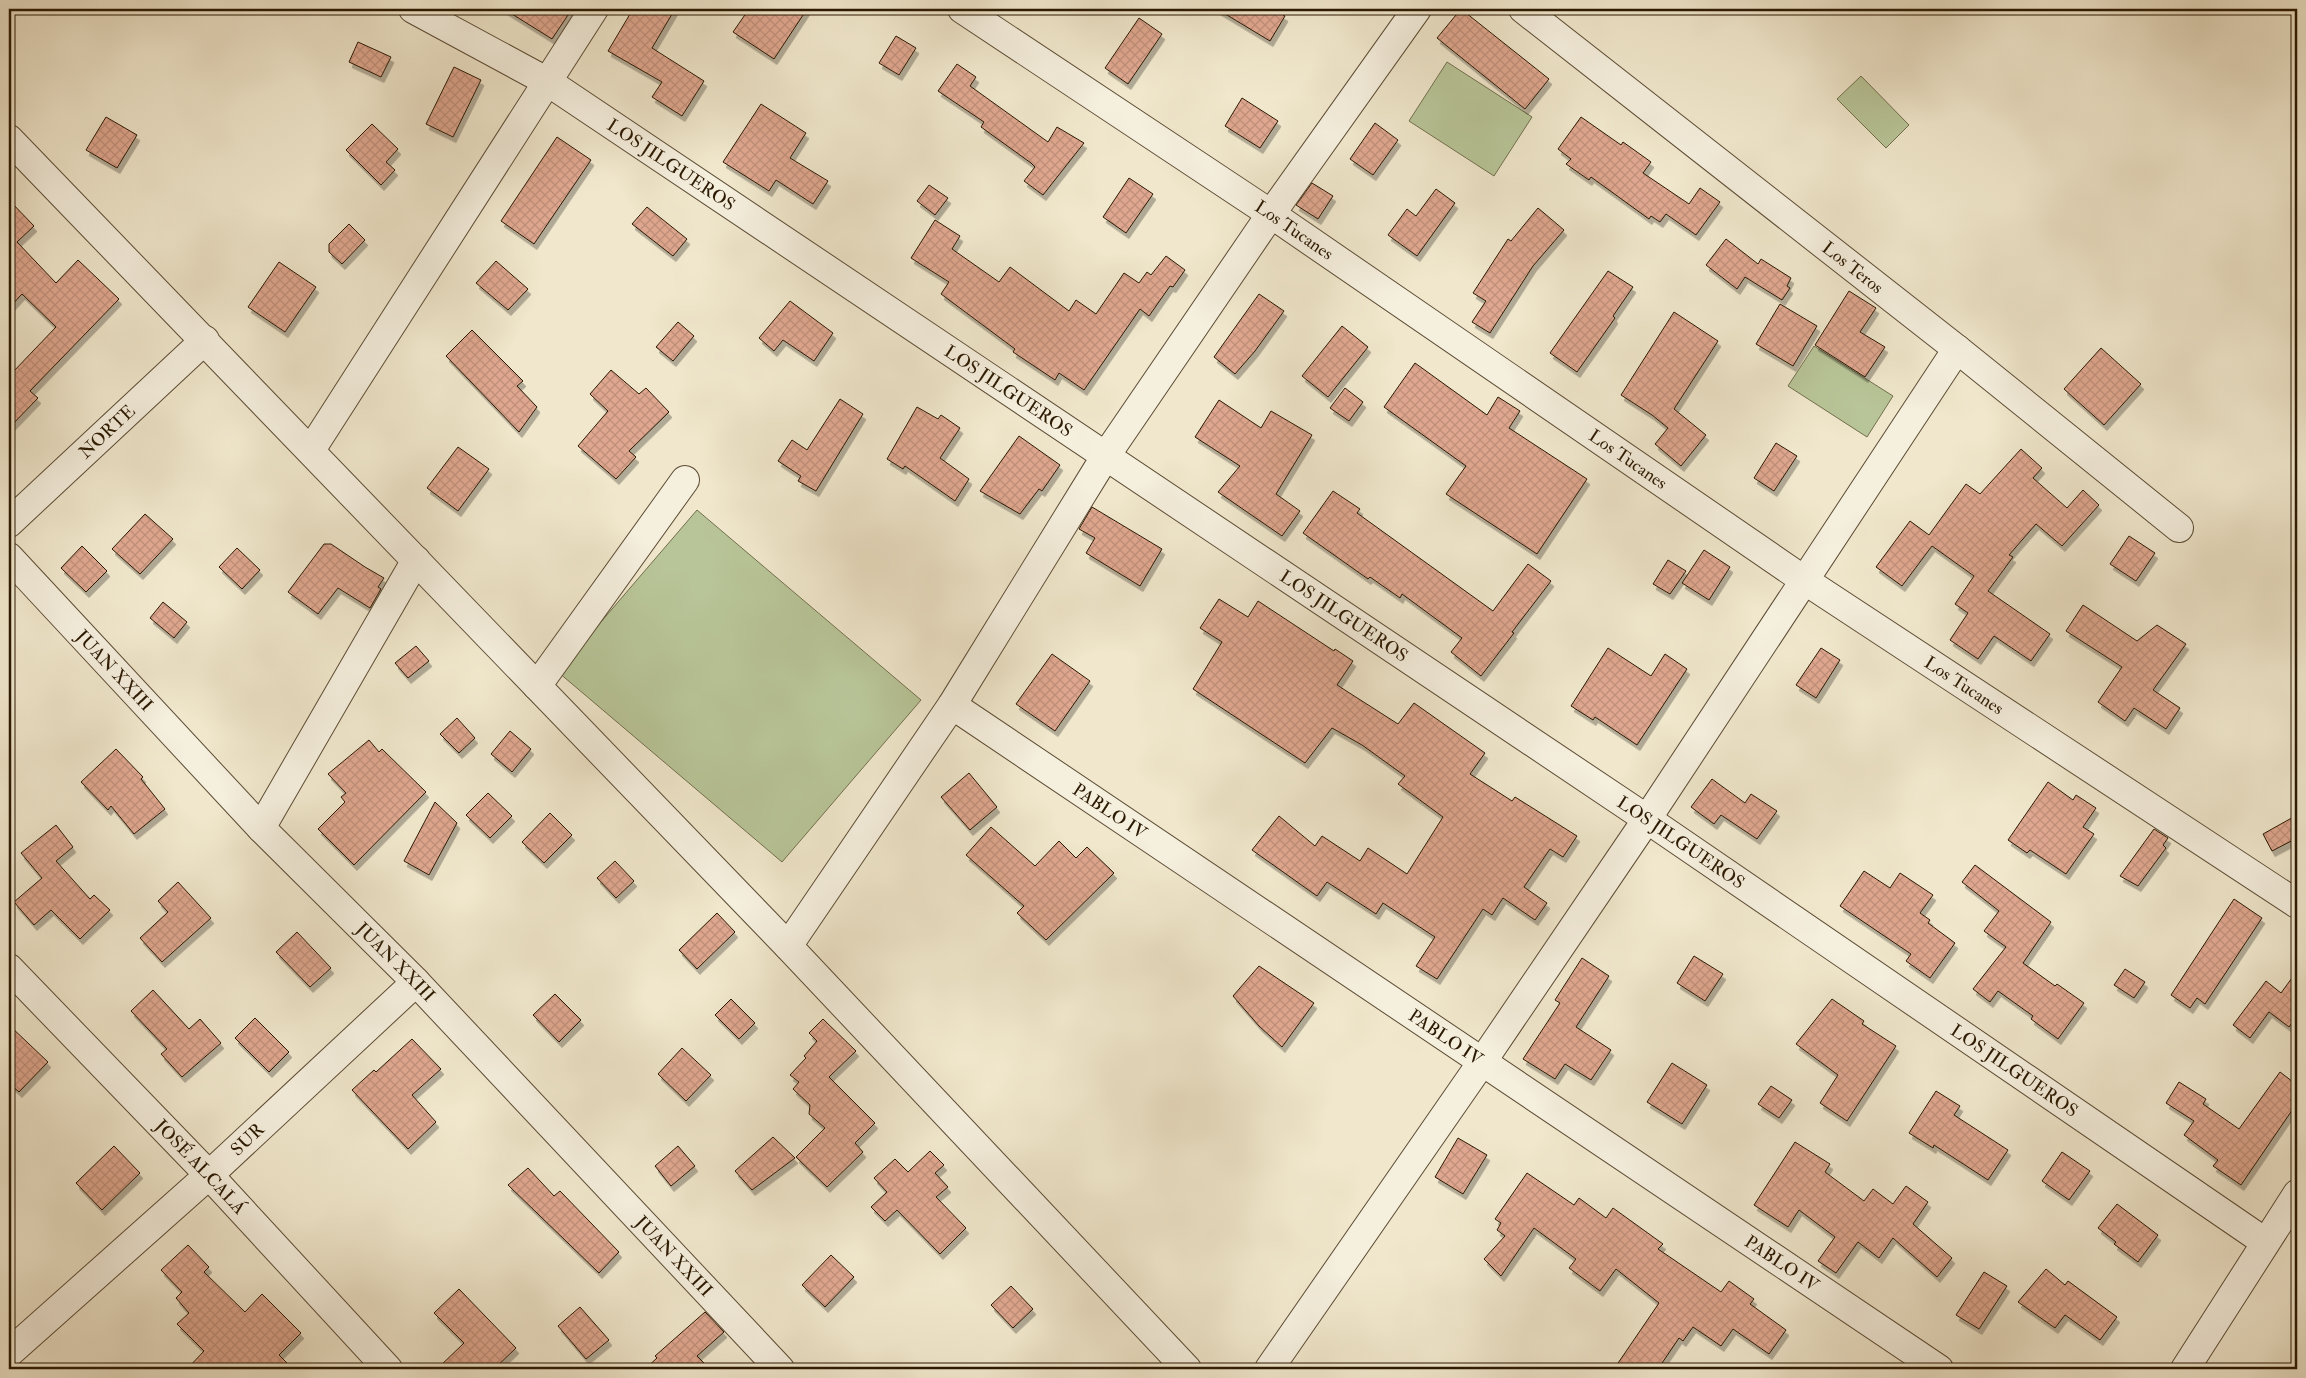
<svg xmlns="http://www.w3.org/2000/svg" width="2306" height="1378" font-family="'IM FELL Double Pica',serif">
	<defs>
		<pattern id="building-cross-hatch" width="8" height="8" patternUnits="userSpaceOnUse" patternTransform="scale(1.25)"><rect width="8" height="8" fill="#dfa78f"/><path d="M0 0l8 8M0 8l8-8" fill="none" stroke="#c08f7a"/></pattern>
		<filter id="shadow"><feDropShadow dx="3" dy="5.5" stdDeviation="0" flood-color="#0004"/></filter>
	</defs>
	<rect width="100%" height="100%" fill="#f0e7cc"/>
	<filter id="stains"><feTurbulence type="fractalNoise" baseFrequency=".004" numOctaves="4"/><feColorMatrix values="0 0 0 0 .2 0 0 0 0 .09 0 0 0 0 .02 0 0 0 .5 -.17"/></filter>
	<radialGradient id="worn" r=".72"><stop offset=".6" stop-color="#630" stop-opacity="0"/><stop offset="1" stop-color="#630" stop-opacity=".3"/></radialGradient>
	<g fill="#b8c598" stroke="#726f4d">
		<path d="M 1447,62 L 1532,117 L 1494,176 L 1409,121 Z"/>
		<path d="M 1861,76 L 1909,125 L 1886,148 L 1837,99 Z"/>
		<path d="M 1814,346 L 1893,396 L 1867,437 L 1788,386 Z"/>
		<path d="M 697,510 L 921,700 L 782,862 L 558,672 Z"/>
	</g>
	<g fill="url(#building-cross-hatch)" stroke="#2b1902" filter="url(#shadow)">
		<path d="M 504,9 L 572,9 L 552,39 Z"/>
		<path d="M 633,9 L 675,9 L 652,48 L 704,81 L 682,116 L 652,97 L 662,82 L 608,51 Z"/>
		<path d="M 749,9 L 807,9 L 774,59 L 733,32 Z"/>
		<path d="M 1217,9 L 1274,9 L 1285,16 L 1270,41 Z"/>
		<path d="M 1461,9 L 1549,79 L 1525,109 L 1437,38 Z"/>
		<path d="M 1139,18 L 1162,34 L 1128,84 L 1105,68 Z"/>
		<path d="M 896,36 L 916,48 L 899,75 L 879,63 Z"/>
		<path d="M 358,42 L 391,57 L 381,77 L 349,62 Z"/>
		<path d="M 957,64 L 976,77 L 970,86 L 1048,142 L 1057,127 L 1084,143 L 1043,195 L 1024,181 L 1035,167 L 1031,163 L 981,127 L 984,122 L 938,91 Z"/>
		<path d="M 454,67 L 481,80 L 453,137 L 426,124 Z"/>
		<path d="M 1242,98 L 1278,121 L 1260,148 L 1225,126 Z"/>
		<path d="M 761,104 L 806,133 L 790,158 L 828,181 L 813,204 L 776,180 L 769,191 L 723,162 Z"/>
		<path d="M 106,117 L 137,135 L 117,168 L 86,150 Z"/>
		<path d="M 1581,117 L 1621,145 L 1623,142 L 1651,162 L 1643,173 L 1689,204 L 1700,188 L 1720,202 L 1696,235 L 1666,214 L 1660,222 L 1651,216 L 1649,219 L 1591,177 L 1589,180 L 1566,164 L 1571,159 L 1558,149 Z"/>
		<path d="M 1375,123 L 1398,140 L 1373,175 L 1350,159 Z"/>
		<path d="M 372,124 L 398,149 L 386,162 L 395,170 L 381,185 L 346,150 Z"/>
		<path d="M 557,137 L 591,160 L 534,244 L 501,221 Z"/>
		<path d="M 1129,178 L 1153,194 L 1126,233 L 1103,217 Z"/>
		<path d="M 1312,183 L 1333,196 L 1318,219 L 1296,205 Z"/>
		<path d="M 929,185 L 948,198 L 935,215 L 917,201 Z"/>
		<path d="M 1436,189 L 1455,203 L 1417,256 L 1388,235 L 1407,209 L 1416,216 Z"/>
		<path d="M 9,200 L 34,226 L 17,242 L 56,283 L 78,260 L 119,299 L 30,391 L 38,398 L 9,428 L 9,370 L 12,373 L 56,327 L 22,294 L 9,308 Z"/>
		<path d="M 647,207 L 687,239 L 673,256 L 632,224 Z"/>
		<path d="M 1538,208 L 1564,230 L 1533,266 L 1490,333 L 1472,322 L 1486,301 L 1473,293 L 1508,239 L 1511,241 Z"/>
		<path d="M 935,220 L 960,236 L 952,249 L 999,282 L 1010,267 L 1069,311 L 1076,300 L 1096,314 L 1124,273 L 1139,283 L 1147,272 L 1151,275 L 1166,256 L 1185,270 L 1173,287 L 1170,286 L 1149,316 L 1140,309 L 1084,390 L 1059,373 L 1055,380 L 1013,352 L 1015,349 L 941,294 L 949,282 L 911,258 Z"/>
		<path d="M 349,224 L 365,240 L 342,264 L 329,252 L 329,244 Z"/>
		<path d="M 1726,239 L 1758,264 L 1761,259 L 1791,278 L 1787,286 L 1790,288 L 1782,300 L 1745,277 L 1737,289 L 1706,265 Z"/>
		<path d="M 496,261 L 528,289 L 508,310 L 476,283 Z"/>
		<path d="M 279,262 L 316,287 L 285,332 L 248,307 Z"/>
		<path d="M 1608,271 L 1633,287 L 1613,316 L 1615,318 L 1577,372 L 1550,353 Z"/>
		<path d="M 1849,291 L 1876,308 L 1860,332 L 1885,347 L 1865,377 L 1815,345 Z"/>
		<path d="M 1259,294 L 1284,311 L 1255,351 L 1235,374 L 1214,357 Z"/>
		<path d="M 790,301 L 833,333 L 814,361 L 783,340 L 774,351 L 759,338 Z"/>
		<path d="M 1780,304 L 1817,326 L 1793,366 L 1756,344 Z"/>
		<path d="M 1674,312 L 1718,341 L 1674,409 L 1706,435 L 1681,466 L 1655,444 L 1668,428 L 1652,415 L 1621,395 Z"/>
		<path d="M 678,322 L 694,336 L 673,361 L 656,347 Z"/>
		<path d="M 1342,326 L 1368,347 L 1328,397 L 1302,376 Z"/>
		<path d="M 472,330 L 523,381 L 517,386 L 537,407 L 519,432 L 446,356 Z"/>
		<path d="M 2101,348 L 2141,384 L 2104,425 L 2064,389 Z"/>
		<path d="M 1415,363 L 1487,415 L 1498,397 L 1520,411 L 1509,428 L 1587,479 L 1537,554 L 1446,494 L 1466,466 L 1384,407 Z"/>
		<path d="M 611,370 L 639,394 L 646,388 L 669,412 L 629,451 L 636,457 L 616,479 L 578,446 L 608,411 L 590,394 Z"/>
		<path d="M 1345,388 L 1363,402 L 1349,421 L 1330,408 Z"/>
		<path d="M 840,399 L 863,414 L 816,491 L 798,481 L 801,476 L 778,461 L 792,440 L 807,450 Z"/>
		<path d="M 1219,400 L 1261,428 L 1271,411 L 1312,435 L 1276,494 L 1300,511 L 1282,536 L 1218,492 L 1240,466 L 1195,437 Z"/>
		<path d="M 917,407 L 938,419 L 941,415 L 960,428 L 940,458 L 969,479 L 955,501 L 905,466 L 903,469 L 887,459 Z"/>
		<path d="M 1019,436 L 1060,465 L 1042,491 L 1039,489 L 1020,514 L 980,491 Z"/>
		<path d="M 1776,443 L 1797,456 L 1774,491 L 1754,478 Z"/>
		<path d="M 458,447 L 489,469 L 458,511 L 427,488 Z"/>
		<path d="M 2021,449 L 2042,468 L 2033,478 L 2067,508 L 2083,490 L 2099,505 L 2062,546 L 2036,524 L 2009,555 L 2013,557 L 1988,591 L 2050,634 L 2031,661 L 1994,636 L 1978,659 L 1950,640 L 1968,613 L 1955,604 L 1974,576 L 1932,546 L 1902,586 L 1876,567 L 1910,521 L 1929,535 L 1966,484 L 1980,494 Z"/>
		<path d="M 1333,491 L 1360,509 L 1357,513 L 1493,611 L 1528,564 L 1551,581 L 1512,632 L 1514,633 L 1481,676 L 1451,652 L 1462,638 L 1402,594 L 1400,598 L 1370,577 L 1368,579 L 1303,533 Z"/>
		<path d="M 1092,507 L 1162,549 L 1140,586 L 1086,553 L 1095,538 L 1079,529 Z"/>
		<path d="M 145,514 L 173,539 L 140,574 L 112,549 Z"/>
		<path d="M 2129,536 L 2155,553 L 2136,581 L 2110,564 Z"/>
		<path d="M 324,544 L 331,544 L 365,567 L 384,578 L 378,587 L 381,589 L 370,608 L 338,588 L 318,614 L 288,592 Z"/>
		<path d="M 82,546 L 107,571 L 86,592 L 61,568 Z"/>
		<path d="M 237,548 L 260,570 L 242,589 L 219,567 Z"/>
		<path d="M 1704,550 L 1730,567 L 1709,600 L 1682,583 Z"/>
		<path d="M 1668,560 L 1686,571 L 1670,594 L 1653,584 Z"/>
		<path d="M 1219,599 L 1248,617 L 1258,601 L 1334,651 L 1335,649 L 1353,661 L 1337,685 L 1398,724 L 1414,703 L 1485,753 L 1470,774 L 1512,801 L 1515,797 L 1577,836 L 1563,857 L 1550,849 L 1524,887 L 1547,903 L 1535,920 L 1503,898 L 1492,915 L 1483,909 L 1437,979 L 1416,966 L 1435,937 L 1383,903 L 1376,914 L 1327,882 L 1317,896 L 1252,850 L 1279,816 L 1315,846 L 1322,836 L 1360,861 L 1368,848 L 1407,874 L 1443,817 L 1398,784 L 1405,776 L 1362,745 L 1332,728 L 1305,763 L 1193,689 L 1222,642 L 1200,628 Z"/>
		<path d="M 163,602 L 187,622 L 174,638 L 150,618 Z"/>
		<path d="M 2083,605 L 2137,641 L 2157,625 L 2186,644 L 2153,690 L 2180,708 L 2166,729 L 2134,708 L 2125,721 L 2098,702 L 2122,667 L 2066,631 Z"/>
		<path d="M 416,646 L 429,661 L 408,678 L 395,663 Z"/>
		<path d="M 1608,648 L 1651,676 L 1665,654 L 1687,669 L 1637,745 L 1595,717 L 1593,720 L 1571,706 Z"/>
		<path d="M 1821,648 L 1840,660 L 1816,698 L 1796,685 Z"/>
		<path d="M 1052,654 L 1090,681 L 1055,731 L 1016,704 Z"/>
		<path d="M 457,718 L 475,738 L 459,753 L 440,734 Z"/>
		<path d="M 510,731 L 531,749 L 512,772 L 491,754 Z"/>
		<path d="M 369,740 L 379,752 L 382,749 L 426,792 L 354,865 L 318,829 L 345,802 L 341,797 L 346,793 L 328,774 Z"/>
		<path d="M 116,749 L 143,777 L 141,779 L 165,809 L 134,834 L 111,806 L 108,810 L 81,782 Z"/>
		<path d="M 969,773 L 997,807 L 970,830 L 941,797 Z"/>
		<path d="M 1712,779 L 1745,803 L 1751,794 L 1777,811 L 1757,839 L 1721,815 L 1714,824 L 1691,807 Z"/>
		<path d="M 2048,782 L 2073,800 L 2076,795 L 2096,808 L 2083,827 L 2094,834 L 2066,874 L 2030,850 L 2027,853 L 2008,840 Z"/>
		<path d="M 488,793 L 512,816 L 490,838 L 466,815 Z"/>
		<path d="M 435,802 L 457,823 L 429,875 L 404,861 Z"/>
		<path d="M 550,813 L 572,835 L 544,863 L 522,842 Z"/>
		<path d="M 2297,815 L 2297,838 L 2272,851 L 2263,834 Z"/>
		<path d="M 56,825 L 73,847 L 56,861 L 90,899 L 94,895 L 110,910 L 80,939 L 51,910 L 34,925 L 14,902 L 42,878 L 21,853 Z"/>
		<path d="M 991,827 L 1035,866 L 1059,841 L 1076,858 L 1087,847 L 1114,873 L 1046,940 L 1017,913 L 1024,906 L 966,855 Z"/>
		<path d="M 2154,829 L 2168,838 L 2163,845 L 2166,848 L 2138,886 L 2120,876 Z"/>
		<path d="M 615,861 L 634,881 L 616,898 L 597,878 Z"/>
		<path d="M 1975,865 L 2051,922 L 2023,963 L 2055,986 L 2057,984 L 2084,1003 L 2058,1039 L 2031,1019 L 2033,1016 L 1998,991 L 1990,1002 L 1973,989 L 2006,947 L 1984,931 L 1999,911 L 1962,882 Z"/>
		<path d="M 1864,871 L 1890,888 L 1900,873 L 1933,895 L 1920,913 L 1930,920 L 1928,923 L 1955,943 L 1930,978 L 1906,961 L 1911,954 L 1840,906 Z"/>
		<path d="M 178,882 L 211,918 L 162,962 L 140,938 L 168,912 L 158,901 Z"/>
		<path d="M 2234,899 L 2262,918 L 2205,1004 L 2197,998 L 2190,1008 L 2171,995 Z"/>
		<path d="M 717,913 L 735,932 L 697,969 L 679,950 Z"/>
		<path d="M 297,932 L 331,968 L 310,987 L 276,952 Z"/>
		<path d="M 1694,956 L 1723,974 L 1705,1001 L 1677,983 Z"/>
		<path d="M 1582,958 L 1609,976 L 1576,1027 L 1611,1050 L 1591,1080 L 1565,1064 L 1555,1079 L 1523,1059 L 1560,1003 L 1555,1000 Z"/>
		<path d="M 1259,966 L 1314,1003 L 1282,1047 L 1259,1026 L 1233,996 Z"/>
		<path d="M 2125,969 L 2145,982 L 2134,998 L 2114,985 Z"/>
		<path d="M 2297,971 L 2297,1016 L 2289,1027 L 2269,1012 L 2250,1038 L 2233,1025 L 2266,981 L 2281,993 Z"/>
		<path d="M 153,990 L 189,1029 L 200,1019 L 221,1043 L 182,1077 L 161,1054 L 167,1049 L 131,1011 Z"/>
		<path d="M 555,994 L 581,1020 L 559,1042 L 533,1015 Z"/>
		<path d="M 731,999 L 755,1023 L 739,1039 L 715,1015 Z"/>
		<path d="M 1832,999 L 1864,1021 L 1862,1024 L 1896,1046 L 1847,1121 L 1820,1103 L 1838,1075 L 1796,1044 Z"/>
		<path d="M 255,1018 L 289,1052 L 269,1072 L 235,1038 Z"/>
		<path d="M 823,1019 L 856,1051 L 829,1077 L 875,1123 L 855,1143 L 863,1152 L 827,1187 L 796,1157 L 825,1128 L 809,1114 L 810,1105 L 793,1089 L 799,1082 L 790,1075 L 806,1058 L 804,1056 L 817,1041 L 809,1033 Z"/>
		<path d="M 9,1025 L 48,1062 L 19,1092 L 9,1083 Z"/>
		<path d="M 412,1039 L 441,1069 L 412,1095 L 436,1122 L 408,1149 L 352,1090 L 374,1070 L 376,1072 Z"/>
		<path d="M 682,1048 L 711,1075 L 686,1101 L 658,1074 Z"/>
		<path d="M 1672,1063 L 1707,1085 L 1682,1124 L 1647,1102 Z"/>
		<path d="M 2280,1072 L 2297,1085 L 2297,1103 L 2241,1185 L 2213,1166 L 2218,1160 L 2184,1135 L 2194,1121 L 2166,1103 L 2179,1082 L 2206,1099 L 2203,1104 L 2239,1129 Z"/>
		<path d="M 1771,1086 L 1792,1100 L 1779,1118 L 1758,1104 Z"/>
		<path d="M 1936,1091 L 1960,1106 L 1954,1115 L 2008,1150 L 1988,1180 L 1934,1145 L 1933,1148 L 1909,1133 Z"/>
		<path d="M 773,1137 L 795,1158 L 752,1190 L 735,1171 Z"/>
		<path d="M 1458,1138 L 1487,1155 L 1463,1194 L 1435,1177 Z"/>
		<path d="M 1795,1142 L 1830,1164 L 1825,1172 L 1864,1201 L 1873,1189 L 1893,1204 L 1906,1186 L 1928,1202 L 1913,1224 L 1952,1258 L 1937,1277 L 1893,1238 L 1879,1258 L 1858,1242 L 1836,1273 L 1818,1261 L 1835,1237 L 1799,1210 L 1788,1227 L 1754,1205 Z"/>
		<path d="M 114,1146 L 140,1173 L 102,1210 L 76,1183 Z"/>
		<path d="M 678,1146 L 695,1166 L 671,1186 L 655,1166 Z"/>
		<path d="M 930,1151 L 944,1165 L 935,1173 L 948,1187 L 936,1197 L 966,1228 L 940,1254 L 897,1210 L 885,1221 L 871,1207 L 887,1192 L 874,1178 L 895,1159 L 908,1172 Z"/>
		<path d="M 2062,1152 L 2090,1171 L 2069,1200 L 2042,1181 Z"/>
		<path d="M 528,1168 L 554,1196 L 560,1191 L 619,1252 L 599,1273 L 508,1185 Z"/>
		<path d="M 1527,1173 L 1574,1205 L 1579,1198 L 1606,1218 L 1613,1208 L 1663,1244 L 1658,1249 L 1721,1292 L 1729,1281 L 1754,1299 L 1750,1304 L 1786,1330 L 1769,1354 L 1733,1329 L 1721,1346 L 1693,1327 L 1683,1341 L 1679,1338 L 1658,1369 L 1614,1369 L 1659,1303 L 1616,1269 L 1600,1291 L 1569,1268 L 1576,1259 L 1534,1228 L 1501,1276 L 1484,1259 L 1505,1236 L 1497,1230 L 1501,1223 L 1495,1219 Z"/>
		<path d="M 2117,1204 L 2158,1235 L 2138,1262 L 2114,1244 L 2116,1242 L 2098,1228 Z"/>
		<path d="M 188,1245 L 209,1267 L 204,1272 L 245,1312 L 262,1294 L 301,1333 L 279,1355 L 293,1369 L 187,1369 L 204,1351 L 177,1324 L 189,1313 L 176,1298 L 182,1292 L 161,1270 Z"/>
		<path d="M 831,1255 L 854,1277 L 825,1307 L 802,1285 Z"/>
		<path d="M 2046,1269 L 2065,1285 L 2068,1281 L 2117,1317 L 2100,1340 L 2065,1315 L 2055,1328 L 2018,1302 Z"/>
		<path d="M 1984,1272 L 2007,1286 L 1979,1329 L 1956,1315 Z"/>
		<path d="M 1011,1286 L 1033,1309 L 1013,1328 L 991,1305 Z"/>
		<path d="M 459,1289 L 516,1348 L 494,1369 L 437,1369 L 464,1343 L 434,1313 Z"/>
		<path d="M 580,1307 L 609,1340 L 586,1359 L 558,1326 Z"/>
		<path d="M 705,1312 L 724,1332 L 697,1356 L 710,1369 L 645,1369 L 657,1358 L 655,1356 Z"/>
	</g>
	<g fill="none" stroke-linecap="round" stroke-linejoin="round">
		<defs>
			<g id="minor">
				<path id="s1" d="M 413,9 L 548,82 L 1647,819 L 2265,1242"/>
				<path id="s2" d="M 962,9 L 1271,214 L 1804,580 L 2297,904"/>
				<path id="s3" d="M 1523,9 L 1957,349 L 2179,528"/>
				<path d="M 9,139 L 788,946 L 1187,1369"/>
				<path d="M 311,450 L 594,9"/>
				<path id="s4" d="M 9,523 L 205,340"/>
				<path id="s5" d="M 9,557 L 261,828 L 416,982 L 780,1369"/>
				<path d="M 537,686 L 685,480"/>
				<path id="s6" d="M 952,705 L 1939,1369"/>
				<path d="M 261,828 L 416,560"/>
				<path d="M 788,946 L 952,705 L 1105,457 L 1271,214 L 1417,9"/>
				<path id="s7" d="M 9,968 L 209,1175 L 388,1369"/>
				<path id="s8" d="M 9,1353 L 209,1175 L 416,982"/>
				<path d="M 1269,1369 L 1482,1062 L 1647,819 L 1957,349"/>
				<path d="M 2185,1369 L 2297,1194"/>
			</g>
		</defs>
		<use href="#minor" stroke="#5c4c34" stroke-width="30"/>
		<use href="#minor" stroke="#f5efde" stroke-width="28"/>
	</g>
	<g text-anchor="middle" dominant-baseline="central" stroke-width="5" stroke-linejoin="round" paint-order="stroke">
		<g font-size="18" fill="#2b1902" stroke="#f5efde">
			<text stroke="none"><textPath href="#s1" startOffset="302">LOS JILGUEROS</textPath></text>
			<text stroke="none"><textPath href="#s2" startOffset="399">Los Tucanes</textPath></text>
			<text stroke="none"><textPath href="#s3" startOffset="419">Los Teros</textPath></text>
			<text stroke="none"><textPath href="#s1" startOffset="708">LOS JILGUEROS</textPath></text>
			<text stroke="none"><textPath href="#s4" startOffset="134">NORTE</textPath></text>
			<text stroke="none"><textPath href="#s2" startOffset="804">Los Tucanes</textPath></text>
			<text stroke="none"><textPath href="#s1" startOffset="1112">LOS JILGUEROS</textPath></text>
			<text stroke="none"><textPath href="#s5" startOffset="155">JUAN XXIII</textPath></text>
			<text stroke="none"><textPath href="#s2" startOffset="1209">Los Tucanes</textPath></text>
			<text stroke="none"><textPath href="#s6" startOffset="190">PABLO IV</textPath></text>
			<text stroke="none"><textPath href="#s1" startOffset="1518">LOS JILGUEROS</textPath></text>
			<text stroke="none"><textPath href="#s5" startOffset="560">JUAN XXIII</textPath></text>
			<text stroke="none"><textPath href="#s6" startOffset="595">PABLO IV</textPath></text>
			<text stroke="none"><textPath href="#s1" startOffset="1922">LOS JILGUEROS</textPath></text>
			<text stroke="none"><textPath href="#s8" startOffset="320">SUR</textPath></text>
			<text stroke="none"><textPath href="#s7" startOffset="276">JOSÉ ALCALÁ</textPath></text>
			<text stroke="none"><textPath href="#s5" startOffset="965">JUAN XXIII</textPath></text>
			<text stroke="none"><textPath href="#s6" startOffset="1000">PABLO IV</textPath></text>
		</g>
	</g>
	<rect width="2306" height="1378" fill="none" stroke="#f0e7cc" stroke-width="30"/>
	<rect x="10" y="10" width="2286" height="1358" fill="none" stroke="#2b1902" stroke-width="2.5"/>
	<rect x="15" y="15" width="2276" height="1348" fill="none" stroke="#2b1902"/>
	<rect width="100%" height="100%" filter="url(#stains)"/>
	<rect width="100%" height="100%" fill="url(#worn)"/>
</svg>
